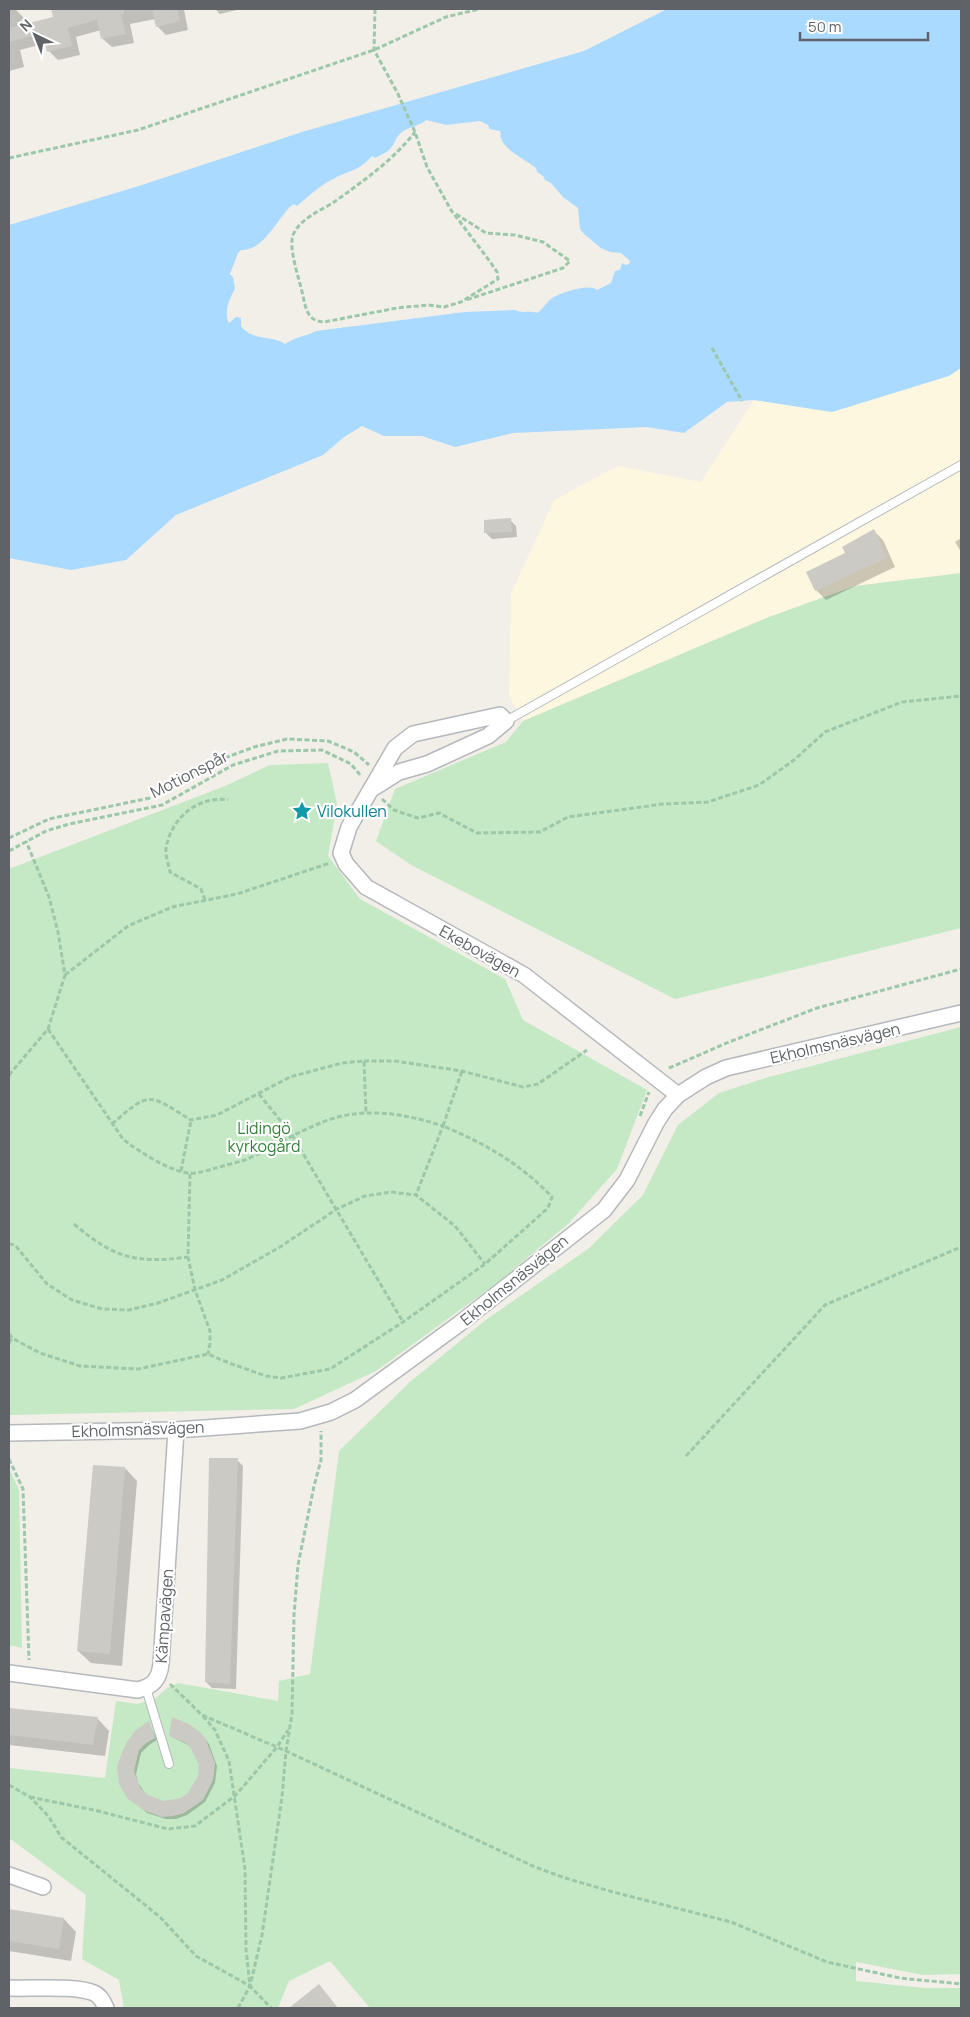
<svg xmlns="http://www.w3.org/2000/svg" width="970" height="2017" font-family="Manrope,sans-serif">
	<rect width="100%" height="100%" fill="#f1efe8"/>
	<path fill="#fef7e0" d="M 961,368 L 961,573 L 855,586 L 769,617 L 523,721 L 509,696 L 511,594 L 554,500 L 618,466 L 701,482 L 754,400 L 832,412 L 949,376 Z"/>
	<g fill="#c5e8c5">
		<path d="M 961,573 L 961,928 L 675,999 L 411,865 L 376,841 L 395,789 L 506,742 L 523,721 L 769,617 L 855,586 Z"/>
		<path d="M 328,763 L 337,804 L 328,856 L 360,899 L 505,979 L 523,1020 L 647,1090 L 617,1169 L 569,1223 L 497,1283 L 376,1371 L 294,1409 L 9,1415 L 9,869 L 225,786 L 270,765 Z"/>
		<path d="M 961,1027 L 961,1974 L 923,1975 L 856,1962 L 856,1981 L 925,1988 L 961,1988 L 961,2008 L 370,2008 L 330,1961 L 289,1981 L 278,2008 L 124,2008 L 119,1980 L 82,1959 L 86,1895 L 12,1840 L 9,1840 L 9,1768 L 105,1778 L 116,1701 L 137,1704 L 155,1699 L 167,1688 L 178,1683 L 278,1701 L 279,1681 L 310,1674 L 339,1451 L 410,1382 L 487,1319 L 588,1249 L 643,1195 L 678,1125 L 719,1093 L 769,1077 Z"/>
		<path d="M 9,1468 L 19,1490 L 22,1648 L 9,1645 Z"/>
	</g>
	<path fill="#aadaff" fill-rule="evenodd" d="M 667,9 L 961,9 L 961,368 L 949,376 L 832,412 L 754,400 L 727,402 L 684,433 L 647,427 L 513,433 L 455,447 L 422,436 L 384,436 L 362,426 L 344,437 L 323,455 L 176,515 L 126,560 L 71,570 L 9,558 L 9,225 L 139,186 L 302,132 L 584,51 ZM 426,120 L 446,125 L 480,121 L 488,125 L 490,129 L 500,131 C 501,133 500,136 501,138 C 505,151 527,160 536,168 L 537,172 L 543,176 L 545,180 L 551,183 L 563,197 L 578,208 L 580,229 L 584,234 L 601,248 L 610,252 L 621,253 L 630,261 L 629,264 L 626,265 L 622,263 L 620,270 L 615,271 L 611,283 L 597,290 C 589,283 559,293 551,299 C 546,303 543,309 537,313 C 529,310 523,314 515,310 L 465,312 L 316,331 C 304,337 297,336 285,344 C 272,335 252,341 241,326 L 241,318 L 236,317 L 229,323 C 223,311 230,299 235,288 L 233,277 L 230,274 L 238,253 L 241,250 C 264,251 276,220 291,206 L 294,204 L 297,206 C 309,196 320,185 335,178 C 351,170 358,171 372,156 L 375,158 C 379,156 388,152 391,148 C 396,142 395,137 402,132 C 410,126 420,126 426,120 Z"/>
	<g fill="#0003">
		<path d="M 15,9 L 23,17 L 25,25 L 54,18 L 52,9 L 79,9 L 80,12 L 94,9 L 189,9 L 184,10 L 188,30 L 166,35 L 157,26 L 155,19 L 130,24 L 134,43 L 112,47 L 103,39 L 101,30 L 76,37 L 80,55 L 58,60 L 49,51 L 47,43 L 20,50 L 24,67 L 9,71 L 9,10 Z"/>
		<path d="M 215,9 L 241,9 L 220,14 Z"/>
		<path d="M 510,520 L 516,526 L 517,537 L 492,539 L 486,533 Z"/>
		<path d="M 874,531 L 883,540 L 895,567 L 826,600 L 816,590 L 847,554 Z"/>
		<path d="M 961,538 L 961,552 L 955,542 Z"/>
		<path d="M 237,1460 L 243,1466 L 236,1689 L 212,1688 L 206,1682 Z"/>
		<path d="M 125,1468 L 137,1481 L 122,1666 L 91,1663 L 78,1651 Z"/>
		<path d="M 9,1709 L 97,1718 L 109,1731 L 105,1756 L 9,1745 Z"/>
		<path d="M 148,1722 L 157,1740 L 149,1745 L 141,1753 L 136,1774 L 138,1783 L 147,1796 L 163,1802 L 181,1799 L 189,1794 L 200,1776 L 200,1765 L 190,1746 L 170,1736 L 203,1736 L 209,1744 L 217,1766 L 215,1783 L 205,1802 L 187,1815 L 176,1819 L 166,1819 L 147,1813 L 132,1800 L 118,1767 L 123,1751 L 137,1731 Z"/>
		<path d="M 9,1910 L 64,1919 L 76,1932 L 71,1961 L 9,1951 Z"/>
	</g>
	<g fill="#cccac5">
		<path d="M 51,9 L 124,9 L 124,14 L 121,14 L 126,34 L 101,39 L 97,20 L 68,28 L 72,46 L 47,52 L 43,33 L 9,42 L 9,28 L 53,17 Z"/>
		<path d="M 152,9 L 177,9 L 180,21 L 156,27 Z"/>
		<path d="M 511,518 L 512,532 L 484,533 L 484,520 Z"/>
		<path d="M 874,529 L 887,558 L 815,591 L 806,572 L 845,553 L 842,547 Z"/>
		<path d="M 209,1458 L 238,1458 L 230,1684 L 205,1682 Z"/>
		<path d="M 93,1465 L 125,1467 L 110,1654 L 77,1651 Z"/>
		<path d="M 9,1708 L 98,1717 L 93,1745 L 9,1735 Z"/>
		<path d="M 172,1717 L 189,1724 L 200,1732 L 206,1740 L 215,1763 L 214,1772 L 213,1780 L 203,1800 L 184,1813 L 173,1816 L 162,1817 L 143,1810 L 127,1798 L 119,1784 L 117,1766 L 126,1743 L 136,1730 L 149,1721 L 155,1738 L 146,1743 L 139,1750 L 134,1771 L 140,1788 L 148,1795 L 163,1801 L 181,1798 L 188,1793 L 198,1776 L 199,1765 L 192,1750 L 186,1743 L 169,1736 Z"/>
		<path d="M 9,1909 L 64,1918 L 59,1949 L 9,1941 Z"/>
		<path d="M 319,1984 L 338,2008 L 289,2008 Z"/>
	</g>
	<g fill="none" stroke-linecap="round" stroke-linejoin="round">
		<defs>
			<g id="lane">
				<path d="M 506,721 L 961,465"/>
				<path d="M 146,1688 L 169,1764"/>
			</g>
			<g id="street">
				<path d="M 372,789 L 399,772 L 427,764 L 488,736 L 506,721 L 500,715 L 413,734 L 395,748 L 349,827 L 341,853 L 346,864 L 366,887 L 524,975 L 678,1095"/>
				<path d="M 9,1433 L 176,1430 L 300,1421 L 331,1412 L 355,1400 L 459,1324 L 604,1210 L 627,1180 L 656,1123 L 665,1109 L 678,1095 L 706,1077 L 726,1068 L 961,1013"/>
				<path d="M 9,1673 L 138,1690 C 153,1686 159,1680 161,1664 L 176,1430"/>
				<path d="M 9,1875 L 43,1887"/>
				<path d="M 9,1988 C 30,1989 76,1985 94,1993 C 101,1996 103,2002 106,2008"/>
			</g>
		</defs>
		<use href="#lane" stroke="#b5b8bc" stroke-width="10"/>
		<use href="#street" stroke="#b5b8bc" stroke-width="18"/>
		<g stroke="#9cc7a9" stroke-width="3" stroke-dasharray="5 2.5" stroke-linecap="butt">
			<path d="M 375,9 L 374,50 L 398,94 L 415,132 L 427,167 L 451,210 L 491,263 L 497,272 L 498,279 L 461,302 L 444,307 L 428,305 L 397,308 L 324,322 C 308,321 306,310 303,296 C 300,281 288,248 293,235 C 301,217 323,210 337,200 C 366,179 393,160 415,132"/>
			<path d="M 9,158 L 138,130 L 374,50 L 446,17 L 479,9"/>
			<path d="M 456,214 L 486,233 L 515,235 L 543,242 L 570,261 L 563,268 L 466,300"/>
			<path d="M 712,348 L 742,401"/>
			<path d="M 382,799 L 394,810 L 418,818 L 439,813 L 477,833 L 540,832 L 568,817 L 663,804 L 708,802 L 759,785 L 794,760 L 825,732 L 902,702 L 961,696"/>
			<path d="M 9,838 L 49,819 L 150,798 L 222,759 L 254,747 L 287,739 L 328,741 L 354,752 L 369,765"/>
			<path d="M 9,851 L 46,831 L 69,824 L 162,805 L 233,765 L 278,751 L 322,750 L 351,764 L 361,776"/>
			<path d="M 205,900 L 201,889 L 170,872 C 169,865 165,856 166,849 C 170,819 198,795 228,800"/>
			<path d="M 65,975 L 128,926 L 172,907 L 237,894 L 330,863"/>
			<path d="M 48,1029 L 123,1139 C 136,1150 172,1173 190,1173 C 198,1174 208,1170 216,1168 C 225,1165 236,1163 245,1160 C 277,1146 303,1127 338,1117 C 373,1108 409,1115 443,1126 L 416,1195"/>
			<path d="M 364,1061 L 395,1061 L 462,1071 L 523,1087 L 538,1084 L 587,1050"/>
			<path d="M 669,1068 L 729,1042 L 817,1008 L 961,969"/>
			<path d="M 9,1075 L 48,1029 L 65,975 L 58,932 L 49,897 L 26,841"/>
			<path d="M 259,1094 L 292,1135 L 403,1322"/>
			<path d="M 640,1116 L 649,1092"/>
			<path d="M 112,1124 C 151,1090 148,1094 191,1120 L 217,1115 L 290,1077 L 342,1063 L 364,1061 L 366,1113"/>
			<path d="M 181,1171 L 191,1120"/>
			<path d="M 190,1174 L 188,1257 L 195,1290 L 210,1331 L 210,1344 L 208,1354"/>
			<path d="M 74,1224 C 114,1258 136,1264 188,1257"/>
			<path d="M 9,1244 L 15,1245 L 47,1284 L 72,1300 L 102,1309 L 129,1310 L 158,1303 L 222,1280 L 280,1247 L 337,1209 L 365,1196 L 391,1192 L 416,1195 L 455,1226 L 485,1264"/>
			<path d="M 9,1334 L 12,1338 L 40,1353 L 80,1366 L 138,1369 L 208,1354 L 229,1363 L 266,1376 L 281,1378 L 330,1369 L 403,1322 L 485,1264 L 548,1208 L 552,1197 C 521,1164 484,1143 443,1126 L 462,1071"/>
			<path d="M 9,1343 L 12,1338"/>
			<path d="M 686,1456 L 825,1305 L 961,1247"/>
			<path d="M 9,1459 L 23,1489 L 29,1660"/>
			<path d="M 170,1684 L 202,1715 L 286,1751 L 535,1867 L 565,1878 L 613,1892 L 731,1922 L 827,1962 L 900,1978 L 961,1984"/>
			<path d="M 203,1716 L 215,1730 L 229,1761 L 245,1869 L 246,1950 L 250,1986 L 271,2008"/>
			<path d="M 9,1785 L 30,1797 L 49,1817 L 61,1837 L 160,1917 L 196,1956 L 250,1986"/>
			<path d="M 30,1797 L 94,1810 L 168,1829 L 195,1826 L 235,1796 L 277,1747 L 288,1730"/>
			<path d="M 238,2008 L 250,1986 L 262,1935 L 282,1797 L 286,1751 L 292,1714 L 294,1615 L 298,1565 L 314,1486 L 321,1460 L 321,1431"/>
		</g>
		<use href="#lane" stroke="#fff" stroke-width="8"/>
		<use href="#street" stroke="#fff" stroke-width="15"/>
	</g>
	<defs>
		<symbol id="sight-bare" viewBox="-9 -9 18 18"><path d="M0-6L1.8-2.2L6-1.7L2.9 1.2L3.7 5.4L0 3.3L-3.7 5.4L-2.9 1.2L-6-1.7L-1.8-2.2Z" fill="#0f9aa8" stroke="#fff" stroke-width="2.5" paint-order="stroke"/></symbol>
	</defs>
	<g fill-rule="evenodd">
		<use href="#sight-bare" x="288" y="797" width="28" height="28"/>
	</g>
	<g text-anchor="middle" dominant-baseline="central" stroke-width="4.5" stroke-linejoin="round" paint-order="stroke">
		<g font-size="16" fill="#5f6368" stroke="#fff">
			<text transform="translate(189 774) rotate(-27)">Motionspår</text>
			<text transform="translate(480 951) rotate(29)">Ekebovägen</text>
			<text transform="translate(835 1043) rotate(-13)">Ekholmsnäsvägen</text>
			<text transform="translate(514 1280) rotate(-39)">Ekholmsnäsvägen</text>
			<text transform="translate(138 1429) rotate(-2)">Ekholmsnäsvägen</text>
			<text transform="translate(164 1616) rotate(-86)">Kämpavägen</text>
		</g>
		<g font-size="16" fill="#0d838f" stroke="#fff" text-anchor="start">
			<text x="317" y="811">Vilokullen</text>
		</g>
		<g font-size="16" fill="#348238" stroke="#fff">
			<text x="264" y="1128">Lidingö<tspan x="264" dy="18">kyrkogård</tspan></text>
		</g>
	</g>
	<rect width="970" height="2017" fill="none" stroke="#5f6368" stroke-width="20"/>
	<g transform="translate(35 35) rotate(317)" stroke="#ffffff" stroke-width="4" paint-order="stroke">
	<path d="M0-4L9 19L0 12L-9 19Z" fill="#5f6368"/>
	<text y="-8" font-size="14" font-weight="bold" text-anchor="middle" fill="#5f6368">N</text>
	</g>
	<path d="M800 32v8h128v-8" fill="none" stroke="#5f6368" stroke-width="2.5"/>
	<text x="808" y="32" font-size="15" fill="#5f6368" stroke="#ffffff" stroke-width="4" paint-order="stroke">50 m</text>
</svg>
